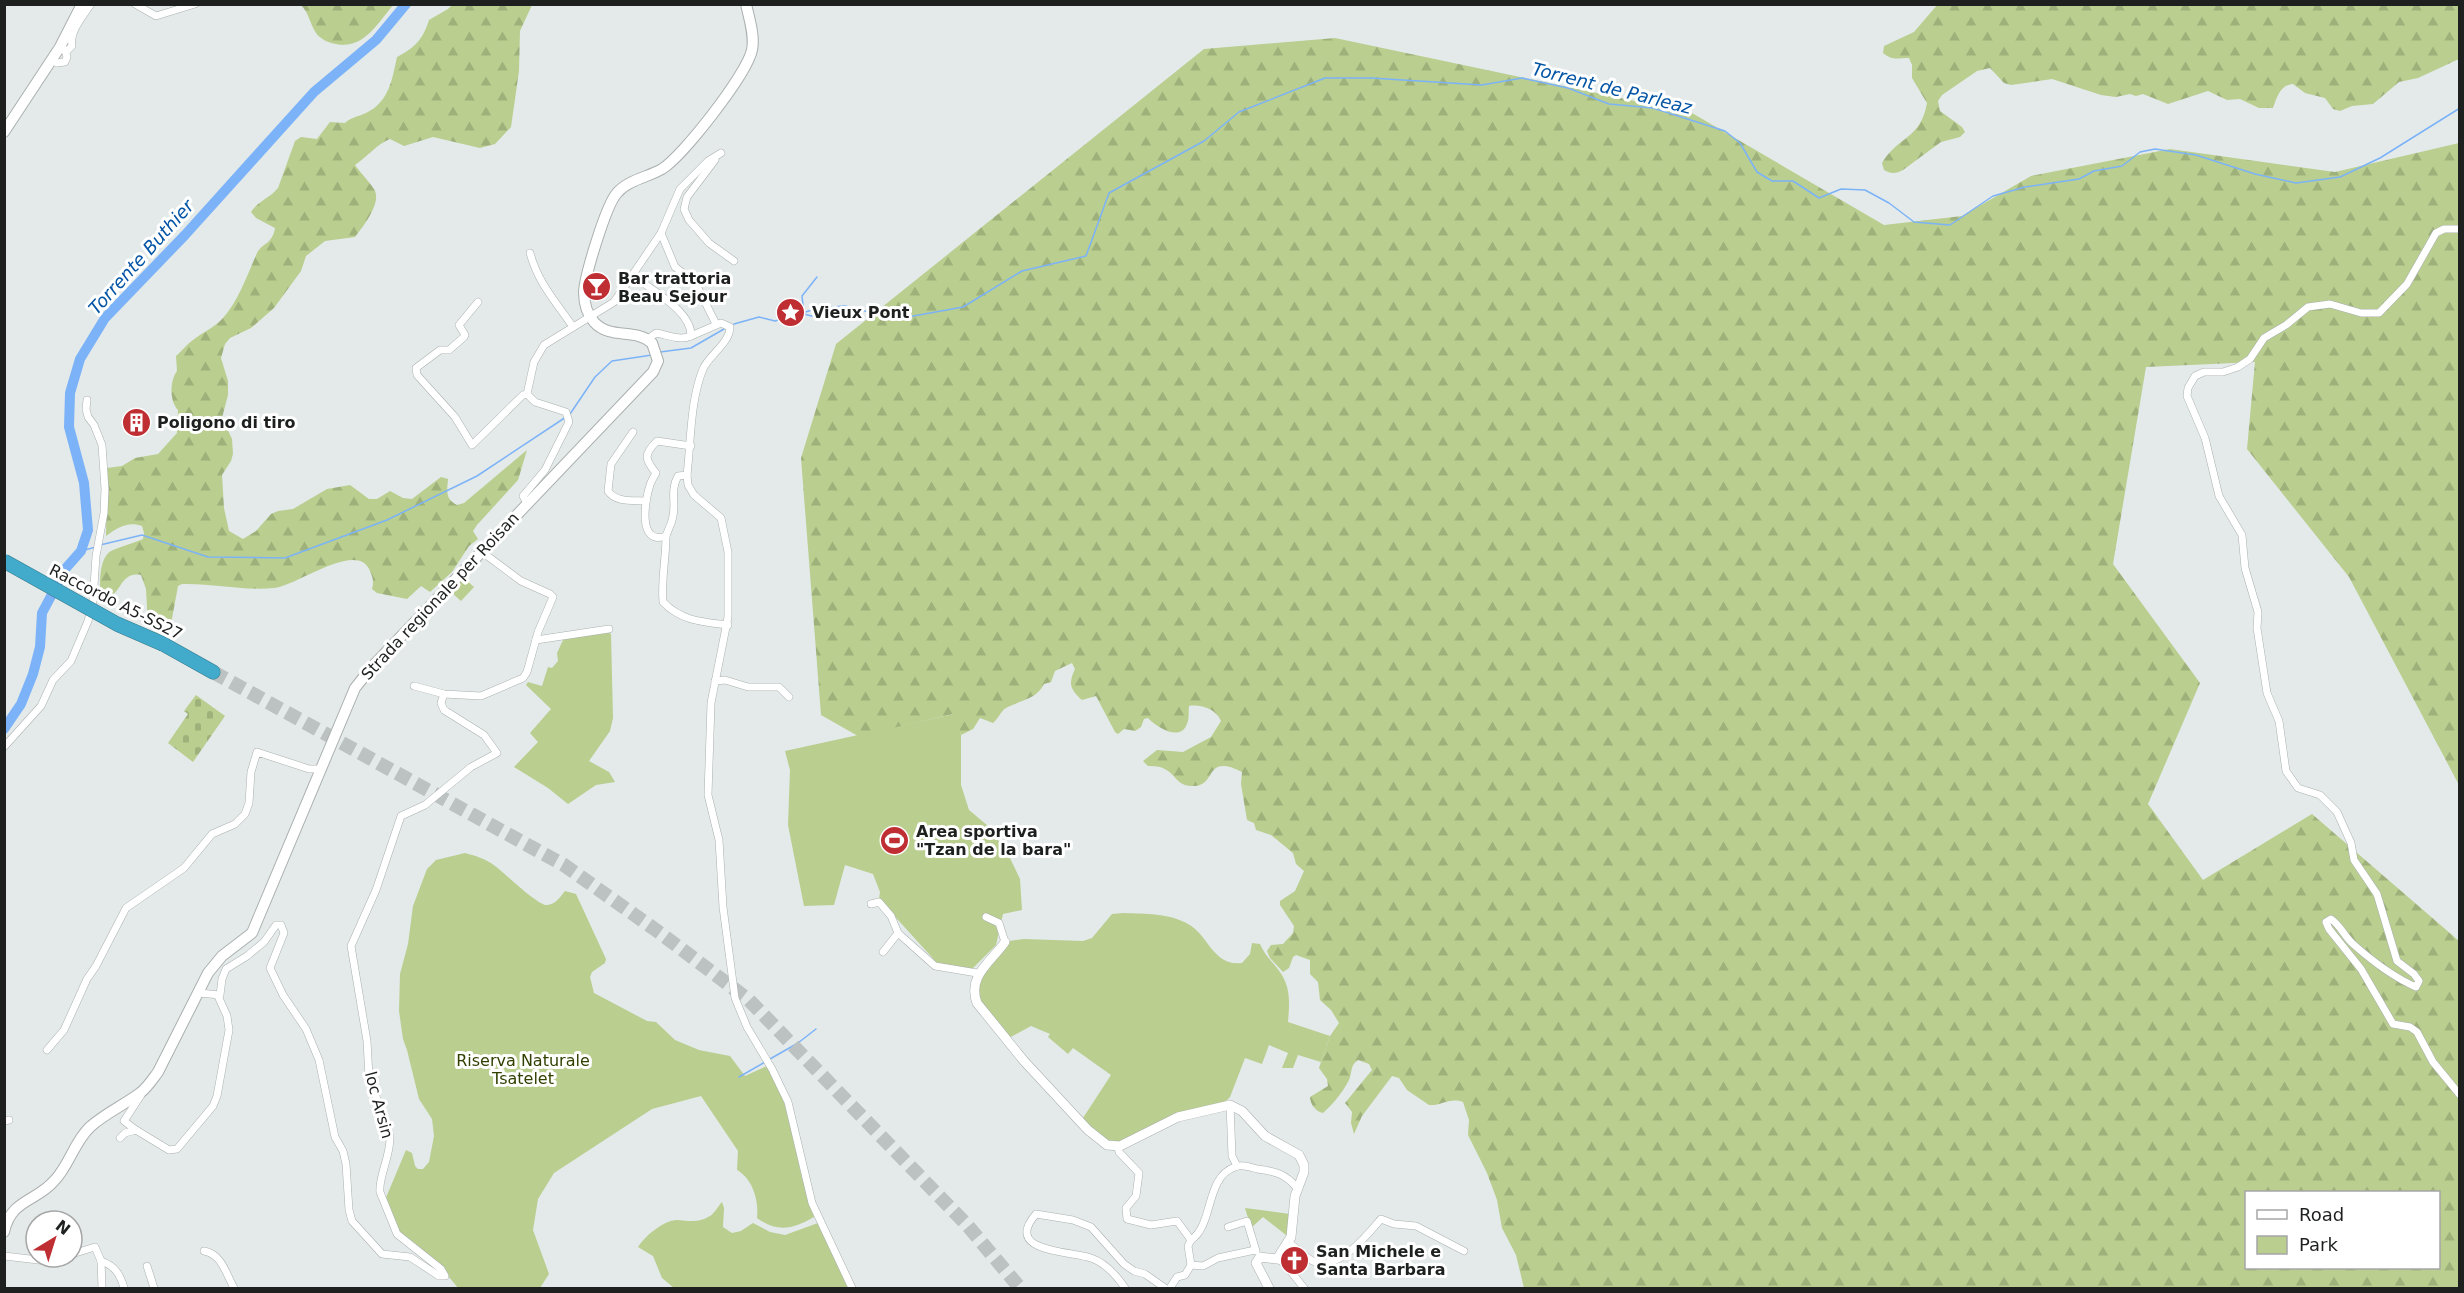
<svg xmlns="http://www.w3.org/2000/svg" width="2464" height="1293" font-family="'DejaVu Sans',sans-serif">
	<defs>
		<pattern id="forest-firs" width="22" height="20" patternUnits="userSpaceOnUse" patternTransform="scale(1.5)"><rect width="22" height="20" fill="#b9ce8f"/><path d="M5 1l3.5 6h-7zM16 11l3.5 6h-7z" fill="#9fb17b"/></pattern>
		<pattern id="cemetery-stones" width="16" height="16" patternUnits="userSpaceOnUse" patternTransform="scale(1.5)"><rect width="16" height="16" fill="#b9ce8f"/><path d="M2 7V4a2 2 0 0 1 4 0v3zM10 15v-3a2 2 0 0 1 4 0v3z" fill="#9fb17b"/></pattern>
	</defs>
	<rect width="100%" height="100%" fill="#e4eae9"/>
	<g fill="#b9ce8f">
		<path d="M 464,578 L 474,587 L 461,601 L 451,592 Z"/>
		<path d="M 606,631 L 611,634 L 613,718 L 610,731 L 589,761 L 609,772 L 615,782 L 596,785 L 568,804 L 548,788 L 514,767 L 538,742 L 530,733 L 551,709 L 526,685 L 528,682 L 542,686 L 548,667 L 552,668 L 558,661 L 557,653 L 564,638 Z"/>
		<path d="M 954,714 L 961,735 L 961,785 L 969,810 L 988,826 L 1008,854 L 1020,879 L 1022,910 L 1003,914 L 996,945 L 972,969 L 938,964 L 879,899 L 880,892 L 873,874 L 845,865 L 834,905 L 804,906 L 788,825 L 790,770 L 785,751 Z"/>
		<path d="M 465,853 C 476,856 486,859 495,866 C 506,874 537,905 547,905 C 555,905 561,896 565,891 L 576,894 L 606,959 L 605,963 L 592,972 L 590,977 L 594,993 L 647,1021 L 656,1022 L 675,1040 L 699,1050 L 730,1056 L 745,1076 L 767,1066 L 781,1093 L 789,1118 L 802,1178 L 814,1217 C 793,1229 778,1233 757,1218 C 759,1201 753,1179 737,1170 L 738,1151 L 701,1096 L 652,1109 L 554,1173 L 538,1199 L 533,1230 L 549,1274 L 540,1288 L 458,1288 L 449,1277 L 399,1233 L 385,1200 L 406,1150 L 412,1153 L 415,1166 L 418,1169 L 423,1169 L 429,1162 L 434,1136 L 432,1119 L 419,1099 L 407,1050 L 403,1039 L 399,1011 L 400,974 L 408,944 L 413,906 L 427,869 L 436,860 Z"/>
		<path d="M 1124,913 C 1145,914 1169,913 1188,924 C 1208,934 1213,967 1242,963 L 1250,954 L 1252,943 L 1260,944 C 1267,960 1278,966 1284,979 C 1291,993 1289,1008 1288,1022 L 1330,1036 L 1321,1062 L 1298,1055 L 1293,1068 L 1282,1068 L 1288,1053 L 1269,1045 L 1262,1064 L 1245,1058 L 1230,1097 L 1225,1102 L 1113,1144 L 1081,1121 L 1111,1075 L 1073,1048 L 1068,1054 L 1048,1037 L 1050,1034 L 1031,1026 L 1009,1038 C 995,1021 967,998 982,974 C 990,962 1001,952 1009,941 L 1024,939 L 1083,941 L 1092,938 L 1112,914 Z"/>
		<path d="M 722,1202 L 724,1208 L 723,1227 L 732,1233 L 741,1231 L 753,1223 L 770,1232 L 785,1235 L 818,1223 L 848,1288 L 674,1288 L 662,1278 L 653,1256 L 638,1247 C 645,1236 664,1220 677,1220 C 689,1221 699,1223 710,1216 C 715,1213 718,1206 722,1202 Z"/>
		<path d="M 1245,1208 L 1290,1214 L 1289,1231 L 1286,1235 L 1263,1217 L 1251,1228 Z"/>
	</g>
	<g fill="url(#forest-firs)" fill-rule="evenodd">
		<path d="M 1938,4 L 2459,5 L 2459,59 L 2418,78 L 2399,82 L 2373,104 L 2352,106 L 2340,111 L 2333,109 L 2325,98 L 2305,93 L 2293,84 C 2280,85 2277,97 2273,108 L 2259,108 L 2240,99 L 2227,100 L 2208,91 L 2168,104 L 2143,94 L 2136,96 L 2130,94 L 2116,97 L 2101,95 L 2052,79 L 2011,85 L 2004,83 L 1990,68 L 1977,71 L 1942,95 L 1938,101 L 1940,111 L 1962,127 L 1965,132 L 1960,137 L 1941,142 L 1903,170 C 1896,174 1891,174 1884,170 L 1882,163 C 1897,137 1921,139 1927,103 L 1912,78 L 1912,65 L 1909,58 C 1897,58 1893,61 1883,53 L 1884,46 L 1914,32 Z"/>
		<path d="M 301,5 L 393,5 C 378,23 363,50 336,44 C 329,43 320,39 316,33 C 310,24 309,13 301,5 Z"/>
		<path d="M 452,5 L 532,5 L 520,31 L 519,71 L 511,127 L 495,144 L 480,148 L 433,137 L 404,146 L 390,139 C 377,144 367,157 355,165 C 359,171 374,187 375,191 C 381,204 362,228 355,237 L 325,241 L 306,256 L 301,271 L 274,308 L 251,328 L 230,338 L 225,344 L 221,358 L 228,381 L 228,395 L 222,418 L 232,439 L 233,454 L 231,461 L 222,475 L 224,508 L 229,531 L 243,539 L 256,531 L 271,514 L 278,511 L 293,509 L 327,489 L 350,485 L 369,499 L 377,499 L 390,491 L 403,498 L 412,499 L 441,477 L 448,479 C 447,491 445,499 457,505 L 464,503 L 527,450 L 518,480 L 477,525 L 473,531 L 478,539 L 469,546 L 452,572 L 430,592 L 421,586 L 407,599 L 377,593 L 372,589 C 374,582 373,578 370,571 C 358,539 295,587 274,588 C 244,591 213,583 182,584 L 178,586 L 171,624 L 156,633 L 148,626 L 146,589 L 141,575 C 118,571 123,598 100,601 C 101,587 97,560 111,551 C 119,547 134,543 143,539 L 144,533 L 142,526 C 128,521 117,528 106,536 L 107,468 L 122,466 L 135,458 L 158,454 L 177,433 L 178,410 C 169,401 170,380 177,371 L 176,356 C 182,351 187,344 193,340 C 203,332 214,328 223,318 C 239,300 247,275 257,253 C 263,242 272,245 275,228 L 256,218 L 251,212 C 258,201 270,198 278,188 L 295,141 L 301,137 L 317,139 L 330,122 L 345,123 C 351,117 358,117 366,113 C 389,102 392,80 397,57 C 415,48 423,39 429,20 L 448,9 Z"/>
		<path d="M 1335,38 L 1692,113 L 1884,225 L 1962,216 L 2031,176 L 2170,149 L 2335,172 L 2459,143 L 2459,785 L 2349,577 L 2247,449 L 2255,362 L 2146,367 L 2113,564 L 2200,683 L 2148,804 L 2203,880 L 2312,814 L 2459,941 L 2459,1288 L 1524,1288 L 1516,1255 L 1502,1228 L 1497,1200 L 1487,1173 L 1468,1135 L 1469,1120 L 1463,1102 C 1450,1097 1441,1106 1429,1105 L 1407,1090 L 1399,1078 L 1392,1076 L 1362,1116 L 1354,1134 L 1351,1123 L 1352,1112 L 1345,1103 L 1372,1070 L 1369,1064 L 1358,1060 C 1349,1066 1353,1073 1348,1082 C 1342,1093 1333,1104 1323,1113 C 1316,1112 1310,1104 1310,1097 L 1328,1086 L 1327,1079 L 1319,1068 L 1330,1036 L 1339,1023 L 1331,1010 L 1320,1000 L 1318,982 L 1310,974 L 1310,960 L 1296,955 L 1293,957 L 1289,968 L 1283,972 L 1270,958 L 1267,951 L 1271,945 L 1283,944 L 1293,933 L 1294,926 L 1280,905 L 1280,901 L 1295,891 L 1304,871 L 1296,864 L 1293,853 L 1271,835 L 1256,830 L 1254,823 L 1247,820 L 1241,784 L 1242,772 C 1204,753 1217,786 1194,786 C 1171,787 1178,765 1148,766 L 1143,761 L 1157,750 L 1183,752 L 1211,737 L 1221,721 C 1216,709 1201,704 1189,706 C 1188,713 1190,719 1186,726 C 1179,741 1156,727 1148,718 L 1144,719 L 1141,727 L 1135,731 L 1124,729 L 1118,734 L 1115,732 L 1096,696 L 1082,700 C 1070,689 1068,684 1075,669 L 1072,663 L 1055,671 L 1051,682 L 1044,684 C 1036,700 1020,700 1006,708 C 1001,711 998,719 993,723 L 980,718 L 973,729 L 961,735 L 953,714 L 858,736 L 821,715 L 801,458 L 836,344 L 1204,49 ZM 2246,1192 L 2438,1192 L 2438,1268 L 2246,1268 Z"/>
	</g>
	<path fill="url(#cemetery-stones)" d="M 196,695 L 225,716 L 193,762 L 168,743 L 188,714 L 184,711 Z"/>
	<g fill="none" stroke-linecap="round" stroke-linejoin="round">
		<g stroke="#7cb3f8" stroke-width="1.5">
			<path d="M 817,277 L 802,296 L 804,314 L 827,320"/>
			<path d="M 734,324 L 759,317 L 775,321 L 819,308 L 845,306 L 897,319 L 963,307 L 1022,271 L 1086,256 L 1109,193 L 1204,141 L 1239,112 L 1325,78 L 1371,78 L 1482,85 L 1522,78 L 1568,88 L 1609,104 L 1653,108 L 1725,131 L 1740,143 L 1757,172 L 1772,181 L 1793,181 L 1819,198 L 1841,189 L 1865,190 L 1889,203 L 1914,222 L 1950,225 L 1993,196 L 2025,187 L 2079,179 L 2094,171 L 2122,166 L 2140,152 L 2155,149 L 2196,155 L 2255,174 L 2296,183 L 2340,177 L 2380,158 L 2460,108"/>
			<path d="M 660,352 L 691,348 L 724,329"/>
			<path d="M 570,414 L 595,377 L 612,361 L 652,355"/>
			<path d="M 100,545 L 142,535 L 208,557 L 285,558 L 387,520 L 477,476 L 566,417"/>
			<path d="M 81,551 L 96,547"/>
			<path d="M 770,1059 L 798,1043 L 816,1029"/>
			<path d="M 739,1077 L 765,1062"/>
		</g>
		<path stroke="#7cb3f8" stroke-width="10" d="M 4,729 L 21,704 L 33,674 L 40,647 L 42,613 L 66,568 L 81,551 L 88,530 L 84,483 L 69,427 L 70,393 L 80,359 L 105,318 L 185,235 L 314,92 L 376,40 L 406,4"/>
		<path stroke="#bcc2c1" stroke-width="14" stroke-dasharray="14 7" stroke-linecap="butt" d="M 213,672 L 564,865 L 660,933 L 749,1000 L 967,1225 L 1020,1288"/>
		<defs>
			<g id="minor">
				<path d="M 135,4 L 156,16 L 195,4"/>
				<path d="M 66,52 L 72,46 C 69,32 83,16 91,4"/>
				<path d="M 51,59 L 57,63 L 65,62 L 67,57 L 65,50"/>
				<path d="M 715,160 L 687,197 L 684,209 L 689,220 L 709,243 L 734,261"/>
				<path d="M 2460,229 L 2444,229 L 2436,233 L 2407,284 L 2379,313 L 2361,313 L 2330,304 L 2308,307 L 2286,325 L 2264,338 L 2250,359 L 2238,367 L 2223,372 L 2204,372 L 2195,376 L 2188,388 L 2187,396 L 2205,438 L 2219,496 L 2242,535 L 2245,568 L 2258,612 L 2257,628 L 2267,693 L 2279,721 L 2286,771 L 2298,788 L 2320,795 L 2337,812 L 2351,843 L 2354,860 L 2377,894 L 2397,961 L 2414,974 L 2419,981 L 2416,987 C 2393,977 2371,960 2353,944 C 2344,936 2341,926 2331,919 L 2326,922 L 2329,929 L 2361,969 L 2393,1024 L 2410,1027 L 2417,1032 L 2433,1062 L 2460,1095"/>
				<path d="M 661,233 L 675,267 L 695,282 L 716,324"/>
				<path d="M 530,253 C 538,283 556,302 573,327"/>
				<path d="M 634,276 C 651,290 692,311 691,336 C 679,341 668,335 656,333 L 648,339"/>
				<path d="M 478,302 L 459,325 L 465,335 L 464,337 L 449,350 L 440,350 L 416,368 L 417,375 L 455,417 L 472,445 L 523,395 L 527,394"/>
				<path d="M 691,336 L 721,323 L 730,327 C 730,343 709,355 703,369 C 690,401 691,441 687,475 L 688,485 L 694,495 L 721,518 L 728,552 L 728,617 L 711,703 L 708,795 L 719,840 L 723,907 L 735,998 L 747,1027 L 772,1069 L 788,1102 L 812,1203 L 852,1288"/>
				<path d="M 633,432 L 611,464 L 608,491 C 616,503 633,500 646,501"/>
				<path d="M 687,475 L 678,476 C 670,490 676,502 673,516 C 672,523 668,530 666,536 C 637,546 645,500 650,485 C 651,481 654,477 656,473 C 644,459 644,454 657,441 L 691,446"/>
				<path d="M 527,503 L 523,496 L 545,470 L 569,422 L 566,412 L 535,402 L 527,394 L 534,362 L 544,345 L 614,302 L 661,233 L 680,189 L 708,161 L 721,153"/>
				<path d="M 666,536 C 666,558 661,580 663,602 C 681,621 703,622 728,625"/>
				<path d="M 536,640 L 609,629"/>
				<path d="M 715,681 L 725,680 L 748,687 L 779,687 L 789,697"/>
				<path d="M 414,686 L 444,694 L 481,696 L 523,678 L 527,672 L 538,632 L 553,597 L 550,594 L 521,581 L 482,552"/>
				<path d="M 4,747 L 41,706 L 53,680 L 71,661 L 88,621 L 93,601 L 96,556 L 104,513 L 105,489 L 102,445 L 94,425 L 88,417 L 86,409 L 87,400"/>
				<path d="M 871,904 L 879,902 L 891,916 L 898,933 L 935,966 L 977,973"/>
				<path d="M 986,917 L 999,923 L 1005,942"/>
				<path d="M 883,952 L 898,933"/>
				<path d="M 199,993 L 220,995 L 222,979 L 226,969 L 247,956 L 264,942 L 276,925 L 281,925 L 284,933 L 270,968 L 283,995 L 306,1029 L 319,1060 L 335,1137 L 343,1151 L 346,1164 L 349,1210 L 352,1221 L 382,1254 L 410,1257 L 439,1276 L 445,1276 L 441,1269 L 397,1234 L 380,1192 C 378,1177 391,1156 390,1136 L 369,1077 L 367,1041 L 351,946 L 376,890 L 401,816 L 425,805 L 471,767 L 497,753 L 484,735 L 444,710 L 441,703 L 444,694"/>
				<path d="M 47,1050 L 64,1030 L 87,979 L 96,966 L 126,908 L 184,868 L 212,834 L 235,824 L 245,814 L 249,803 L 251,772 L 257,752 L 309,769 L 320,769"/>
				<path d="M 1230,1105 L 1232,1156 L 1237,1166"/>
				<path d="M 4,1121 L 9,1120"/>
				<path d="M 136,1130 L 124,1121 L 141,1095"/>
				<path d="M 120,1138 L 125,1133 L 136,1130 L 169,1150 L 177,1149 L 213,1106 L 217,1096 L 229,1030 L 227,1016 L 218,996"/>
				<path d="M 1118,1147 L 1119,1152 L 1139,1173 L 1136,1196 L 1126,1208 L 1127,1219 L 1151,1225 L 1177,1221 L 1191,1240 L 1188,1246 L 1191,1265 L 1185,1275 L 1177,1277 L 1170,1288"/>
				<path d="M 1228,1227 L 1247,1221 L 1256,1251"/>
				<path d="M 1191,1240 C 1214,1225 1205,1177 1235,1167 C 1241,1164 1250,1167 1257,1169 C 1275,1171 1286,1174 1297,1188"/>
				<path d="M 1288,1242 C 1297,1248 1306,1259 1315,1262 C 1340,1270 1367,1235 1381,1219 L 1394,1224 L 1416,1226 L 1464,1251"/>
				<path d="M 204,1251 C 222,1254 226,1274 234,1288"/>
				<path d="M 72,1254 L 95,1247 L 101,1261 L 102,1288"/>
				<path d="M 4,1256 L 47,1261 L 60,1257"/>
				<path d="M 1277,1259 L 1284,1263 L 1304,1288"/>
				<path d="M 101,1261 C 115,1266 120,1274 124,1288"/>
				<path d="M 1191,1265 L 1203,1266 L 1218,1258 L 1255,1250"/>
				<path d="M 147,1266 L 154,1288"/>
				<path d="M 1125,1288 C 1117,1276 1105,1263 1091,1258 C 1072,1251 1002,1253 1036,1214 L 1073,1220 L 1091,1227 L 1124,1264 L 1134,1271 L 1145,1274 L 1165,1288"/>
			</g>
			<path id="tertiary" d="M 1005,942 C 991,962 967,976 977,1003 L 1024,1061 L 1088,1130 L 1107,1145 L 1120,1146 L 1178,1117 L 1230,1105 L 1242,1111 L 1265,1136 L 1299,1155 L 1304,1165 L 1304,1172 L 1295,1196 L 1291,1237 L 1277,1259 L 1260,1257 L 1256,1263 L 1269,1288"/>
			<g id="secondary">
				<path d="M 4,132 L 60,47 L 82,4"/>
				<path d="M 4,1232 C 11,1199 36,1202 54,1181 C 69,1166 74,1142 90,1127 C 104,1114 124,1105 140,1093 C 147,1088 152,1080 158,1072 L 208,973 L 222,956 L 252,933 L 355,688 L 371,668 L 653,372 L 658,361 L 652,343 C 636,328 610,340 594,322 C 587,314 584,302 584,292 C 585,275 606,205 617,193 C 628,180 648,177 662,169 C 683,156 747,74 752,50 C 755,36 749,18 746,4"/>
			</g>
			<path id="motorway" d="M 163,644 L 213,672"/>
		</defs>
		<use href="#minor" stroke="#aab0af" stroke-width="8"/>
		<use href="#tertiary" stroke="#aab0af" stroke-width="10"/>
		<use href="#secondary" stroke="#aab0af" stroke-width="12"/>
		<use href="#motorway" stroke="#357a8f" stroke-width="15"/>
		<use href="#minor" stroke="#fff" stroke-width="7"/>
		<use href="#tertiary" stroke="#fff" stroke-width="9"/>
		<use href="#secondary" stroke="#fff" stroke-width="10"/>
		<use href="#motorway" stroke="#42aacb" stroke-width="14"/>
		<defs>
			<path id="motorway-bridge" d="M 4,561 L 117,624 L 163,644"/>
		</defs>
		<use href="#motorway-bridge" stroke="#357a8f" stroke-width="15" stroke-linecap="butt"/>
		<use href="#motorway-bridge" stroke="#42aacb" stroke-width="14"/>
	</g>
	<defs>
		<symbol id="bar-disc" viewBox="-11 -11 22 22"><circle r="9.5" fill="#be2e32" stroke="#fff"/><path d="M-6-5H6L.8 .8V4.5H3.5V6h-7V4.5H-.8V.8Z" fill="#fff"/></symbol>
		<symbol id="sight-disc" viewBox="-11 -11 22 22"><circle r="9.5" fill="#be2e32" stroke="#fff"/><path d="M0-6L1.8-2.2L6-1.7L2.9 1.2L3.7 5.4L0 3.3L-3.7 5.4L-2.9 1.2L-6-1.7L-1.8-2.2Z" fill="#fff"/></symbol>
		<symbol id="building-disc" viewBox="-11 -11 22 22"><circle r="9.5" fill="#be2e32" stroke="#fff"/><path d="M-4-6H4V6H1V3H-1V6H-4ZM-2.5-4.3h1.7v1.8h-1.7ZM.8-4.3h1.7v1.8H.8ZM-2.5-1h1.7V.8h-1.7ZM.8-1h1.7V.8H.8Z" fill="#fff"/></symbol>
		<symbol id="stadium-disc" viewBox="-11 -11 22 22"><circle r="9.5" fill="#be2e32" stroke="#fff"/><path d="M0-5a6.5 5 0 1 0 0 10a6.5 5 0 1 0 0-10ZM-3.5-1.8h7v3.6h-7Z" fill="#fff"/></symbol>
		<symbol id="church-disc" viewBox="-11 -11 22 22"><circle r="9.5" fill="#be2e32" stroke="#fff"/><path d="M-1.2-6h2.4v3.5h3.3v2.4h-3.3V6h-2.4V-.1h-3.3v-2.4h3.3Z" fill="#fff"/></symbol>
	</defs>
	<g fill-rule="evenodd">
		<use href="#bar-disc" x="580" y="270" width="33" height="33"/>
		<use href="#sight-disc" x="774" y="296" width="33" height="33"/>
		<use href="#building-disc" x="120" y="406" width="33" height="33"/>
		<use href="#stadium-disc" x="878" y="824" width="33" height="33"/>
		<use href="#church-disc" x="1278" y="1244" width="33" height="33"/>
	</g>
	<g text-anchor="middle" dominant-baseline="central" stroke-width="6" stroke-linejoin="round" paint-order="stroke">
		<g font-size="16" font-weight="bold" fill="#1e201f" stroke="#fff" text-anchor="start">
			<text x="618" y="278">Bar trattoria<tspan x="618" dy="18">Beau Sejour</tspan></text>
			<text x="812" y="312">Vieux Pont</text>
			<text x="157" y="422">Poligono di tiro</text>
			<text x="916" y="831">Area sportiva<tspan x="916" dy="18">"Tzan de la bara"</tspan></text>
			<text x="1316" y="1251">San Michele e<tspan x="1316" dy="18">Santa Barbara</tspan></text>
		</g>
		<g font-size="16" fill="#1e201f" stroke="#fff">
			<text transform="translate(440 596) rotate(-47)">Strada regionale per Roisan</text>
			<text transform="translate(116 602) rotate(27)">Raccordo A5-SS27</text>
			<text transform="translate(379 1105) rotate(75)">loc Arsin</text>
		</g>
		<g font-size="16" fill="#314100" stroke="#fff">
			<text x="523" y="1060">Riserva Naturale<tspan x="523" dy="18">Tsatelet</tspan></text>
		</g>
		<g font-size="18" font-style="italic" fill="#0354a5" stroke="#fff">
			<text transform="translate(1612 88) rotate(14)">Torrent de Parleaz</text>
			<text transform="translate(141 257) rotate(-48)">Torrente Buthier</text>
		</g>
	</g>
	<rect width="2464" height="1293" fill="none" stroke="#1e201f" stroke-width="12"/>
	<rect x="2245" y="1191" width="195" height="78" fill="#ffffff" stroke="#a5a6a5" stroke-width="1.5"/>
	<rect x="2257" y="1210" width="30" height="9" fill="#ffffff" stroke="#a5a6a5" stroke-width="1.5"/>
	<text x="2299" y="1221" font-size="18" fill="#1e201f">Road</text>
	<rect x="2257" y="1236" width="30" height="18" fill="#b9ce8f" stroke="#a5a6a5" stroke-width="1.5"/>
	<text x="2299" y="1251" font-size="18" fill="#1e201f">Park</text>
	<g transform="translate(54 1239) rotate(38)"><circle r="28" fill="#ffffff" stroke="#a5a6a5" stroke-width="1.5"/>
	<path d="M0-4.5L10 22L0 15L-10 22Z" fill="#be2e32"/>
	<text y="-9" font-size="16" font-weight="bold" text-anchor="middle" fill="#1e201f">N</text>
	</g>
</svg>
